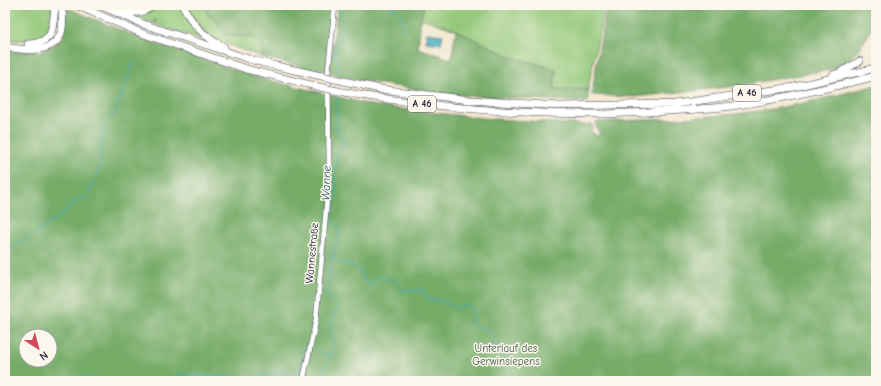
<svg xmlns="http://www.w3.org/2000/svg" width="881" height="386" font-family="'Comic Neue',sans-serif">
	<rect width="100%" height="100%" fill="#fbf7ec"/>
	<filter id="ink" filterUnits="userSpaceOnUse"><feTurbulence type="fractalNoise" baseFrequency=".025" numOctaves="2"/><feDisplacementMap in="SourceGraphic" scale="8" xChannelSelector="R" yChannelSelector="G"/><feConvolveMatrix kernelMatrix="1 2 1 2 8 2 1 2 1" color-interpolation-filters="sRGB"/></filter>
	<filter id="wash" filterUnits="userSpaceOnUse"><feTurbulence type="fractalNoise" baseFrequency=".012" numOctaves="4" result="noise"/><feDisplacementMap in="SourceGraphic" scale="16" xChannelSelector="R" yChannelSelector="G"/><feGaussianBlur stdDeviation="0.9" result="paint"/><feColorMatrix in="noise" values="0 0 0 0 0 0 0 0 0 0 0 0 0 0 0 0 0 1.4 0 .05"/><feComposite in="paint" operator="in"/></filter>
	<g filter="url(#wash)">
		<rect width="100%" height="100%" fill="#f2e7ce"/>
		<g fill="#92c778" stroke="#5a745a">
			<path d="M 5,5 L 52,5 L 49,29 L 44,36 L 37,41 L 5,40 Z"/>
			<path d="M 156,5 L 181,5 L 217,45 L 154,24 L 155,21 L 157,21 L 155,19 L 153,23 L 131,15 Z"/>
			<path d="M 185,5 L 205,5 C 207,31 252,27 260,44 C 262,48 262,53 262,57 C 248,52 234,47 220,41 C 205,34 194,18 185,5 Z"/>
			<path d="M 424,5 L 605,5 L 588,89 L 554,89 L 556,69 L 511,57 L 456,30 L 421,18 Z"/>
		</g>
		<g fill="#75ac68" stroke="#4c6752" fill-rule="evenodd">
			<path d="M 205,5 L 333,5 L 329,34 L 326,73 L 262,57 C 262,49 261,44 255,38 L 226,35 L 214,19 L 207,14 Z"/>
			<path d="M 338,5 L 424,5 L 421,18 L 418,48 L 451,59 L 456,30 L 511,57 L 556,69 L 554,89 L 588,89 L 588,102 L 455,95 L 362,81 L 329,73 Z"/>
			<path d="M 607,5 L 876,5 L 876,26 L 873,27 L 859,50 L 840,68 L 729,87 L 634,97 L 592,95 L 595,73 Z"/>
			<path d="M 65,7 L 145,40 L 226,67 L 252,76 L 375,106 L 481,118 L 586,125 L 591,123 L 593,126 L 591,132 L 598,136 L 600,134 L 596,127 L 596,122 C 658,119 722,118 784,107 C 815,101 846,93 876,85 L 876,381 L 5,381 L 5,49 L 40,52 L 59,42 L 64,35 ZM 26,336 L 50,336 L 50,360 L 26,360 Z"/>
		</g>
		<path fill="#3ea9bd" stroke="#30667c" d="M 427,33 L 443,35 L 441,44 L 426,42 Z"/>
		<g fill="none" stroke-linecap="round" stroke-linejoin="round">
			<g stroke="#3ea9bd" stroke-width="1">
				<path d="M 385,5 C 401,8 403,18 404,32"/>
				<path d="M 337,75 L 338,64 L 335,57 L 335,50 L 343,27 L 340,13 L 344,5"/>
				<path d="M 5,253 L 11,248 L 40,231 L 44,227 L 63,214 L 73,203 L 85,197 L 89,192 L 99,171 L 99,163 L 102,146 L 103,129 L 105,124 L 115,113 L 134,62"/>
				<path d="M 333,256 C 340,265 349,262 356,267 C 363,272 362,283 371,286 L 372,280 L 375,277 L 394,280 L 403,291 L 424,290 C 425,293 426,297 428,299 C 431,301 434,299 437,300 C 451,302 449,312 467,304 C 474,311 475,316 470,324 L 473,327 C 480,326 489,330 493,336 C 494,338 494,340 495,343 C 501,355 510,348 506,367 L 514,376 L 514,381"/>
				<path d="M 316,349 L 329,357"/>
				<path d="M 71,381 L 80,378 L 111,381"/>
				<path d="M 168,381 L 185,373 L 244,379 L 259,377 L 271,371 L 299,372 L 304,346 L 306,347"/>
				<path d="M 320,381 L 334,348 L 330,325 L 337,308 L 327,295 L 331,259 L 340,230 L 331,218 C 332,211 335,203 336,196 C 338,178 329,159 344,145 L 343,136 L 338,132 L 337,123 L 337,95"/>
			</g>
		</g>
	</g>
	<g filter="url(#ink)">
		<g fill="none" stroke-linecap="round" stroke-linejoin="round">
			<defs>
				<path id="minor" d="M 303,381 L 316,320 L 326,211 L 329,163 L 328,72 L 335,5"/>
				<g id="highway">
					<path d="M 76,5 L 141,33 L 246,69"/>
					<path d="M 100,5 L 143,24 L 249,59 L 272,65"/>
					<path d="M 183,5 C 191,24 206,38 224,47"/>
					<path d="M 120,10 C 132,14 144,13 154,5"/>
					<path d="M 28,44 C 55,44 53,26 55,5"/>
					<path d="M 5,47 C 22,50 54,55 61,33 C 64,25 62,14 62,5"/>
					<path d="M 833,75 L 839,73 L 860,61"/>
					<path d="M 380,89 L 470,100 L 560,106 L 675,104 L 794,87 L 876,68"/>
					<path d="M 601,114 C 645,112 689,111 732,106 C 780,99 829,88 876,76"/>
				</g>
			</defs>
			<use href="#minor" stroke="#414051" stroke-width="6"/>
			<use href="#highway" stroke="#414051" stroke-width="8"/>
			<use href="#minor" stroke="#fff" stroke-width="5"/>
			<use href="#highway" stroke="#fff" stroke-width="7"/>
			<defs>
				<g id="highway-bridge">
					<path d="M 272,65 L 380,89"/>
					<path d="M 246,69 C 290,80 335,92 380,98 C 453,109 527,114 601,114"/>
				</g>
			</defs>
			<use href="#highway-bridge" stroke="#414051" stroke-width="8" stroke-linecap="butt"/>
			<use href="#highway-bridge" stroke="#fff" stroke-width="7"/>
		</g>
	</g>
	<g text-anchor="middle" dominant-baseline="central" stroke-width="3" stroke-linejoin="round" paint-order="stroke">
		<g fill="#fbf7ec" stroke="#636270" stroke-width="1">
			<rect x="733" y="85" width="28" height="16" rx="3"/>
			<rect x="408" y="96" width="28" height="16" rx="3"/>
		</g>
		<g font-size="10" font-weight="bold" fill="#22223b">
			<text x="747" y="93">A 46</text>
			<text x="422" y="104">A 46</text>
		</g>
		<g font-size="11" fill="#22223b" stroke="#fbf7ec">
			<text transform="translate(312 253) rotate(-85)">Wannestraße</text>
		</g>
		<g font-size="11" fill="#495c50" stroke="#fbf7ec">
			<text x="506" y="348">Unterlauf des<tspan x="506" dy="13">Gerwinsiepens</tspan></text>
		</g>
		<g font-size="12" font-style="italic" fill="#2d586f" stroke="#fbf7ec">
			<text transform="translate(326 183) rotate(-88)">Wanne</text>
		</g>
	</g>
	<rect width="881" height="386" fill="none" stroke="#fbf7ec" stroke-width="20"/>
	<g transform="translate(38 348) rotate(144)"><circle r="19" fill="#fbf7ec" stroke="#a4a2a5"/>
	<path d="M0-3L7 15L0 10L-7 15Z" fill="#d1495b"/>
	<text y="-6" font-size="11" font-weight="bold" text-anchor="middle" fill="#22223b">N</text>
	</g>
</svg>
